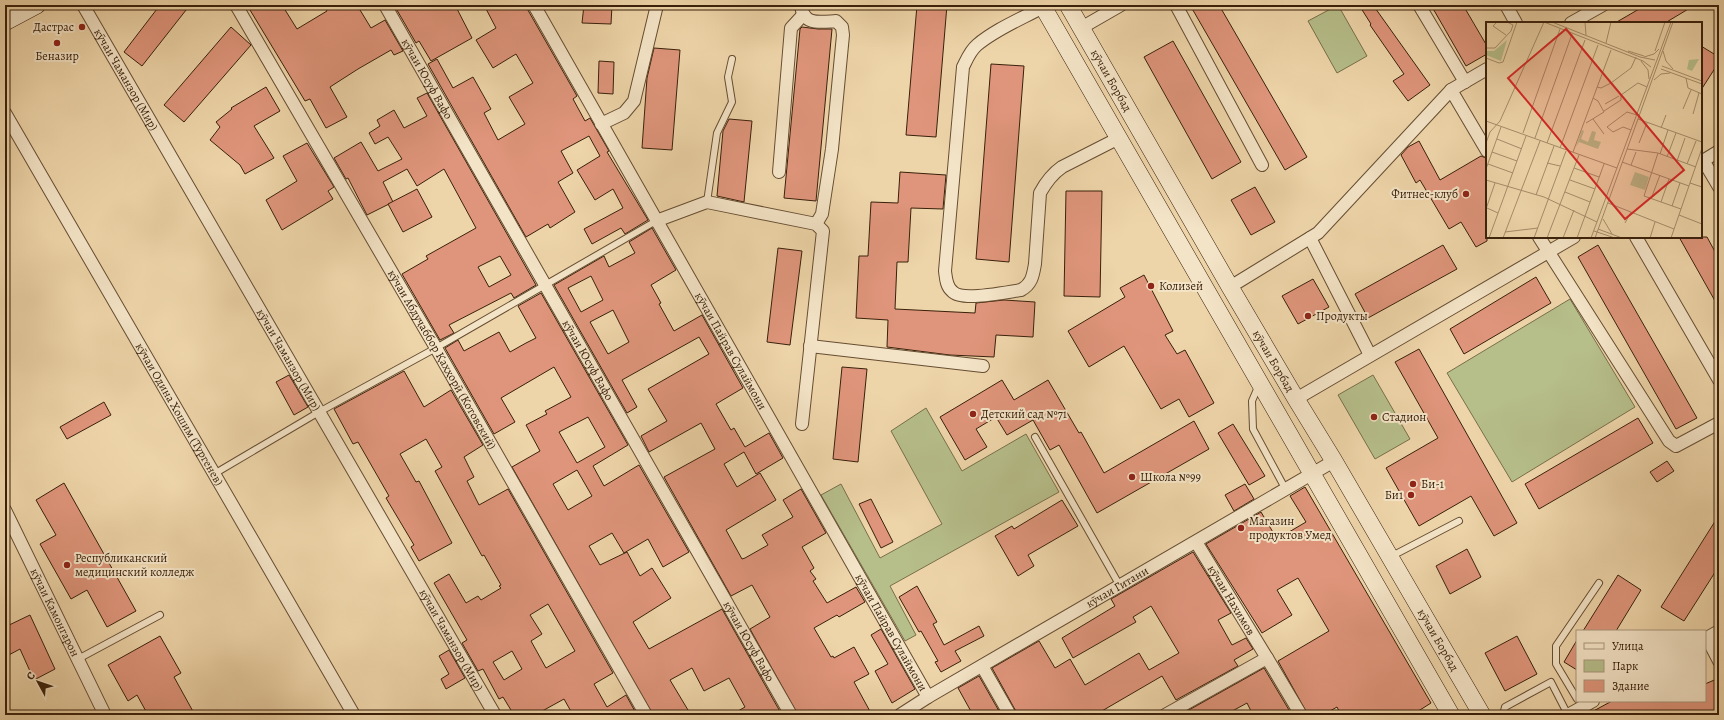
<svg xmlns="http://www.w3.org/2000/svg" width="1724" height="720" font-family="Alegreya,serif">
	<rect width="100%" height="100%" fill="#eed5a9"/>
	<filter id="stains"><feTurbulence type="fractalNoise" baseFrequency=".005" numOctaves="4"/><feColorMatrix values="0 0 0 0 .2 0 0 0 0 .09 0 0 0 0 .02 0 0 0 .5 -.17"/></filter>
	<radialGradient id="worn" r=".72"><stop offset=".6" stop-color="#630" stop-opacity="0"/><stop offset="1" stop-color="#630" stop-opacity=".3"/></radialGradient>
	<g fill="#b6be8a" stroke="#786f4a">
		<path d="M 1338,5 L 1367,56 L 1337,73 L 1308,21 Z"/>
		<path d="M 1570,299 L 1635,407 L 1512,482 L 1447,373 Z"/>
		<path d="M 1373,375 L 1410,439 L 1375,459 L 1338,395 Z"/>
		<path d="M 926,408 L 962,471 L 1026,434 L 1059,492 L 890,586 L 916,635 L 905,641 L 821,495 L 841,484 L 880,558 L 942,524 L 891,431 Z"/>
	</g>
	<g fill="#df957b" stroke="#39200b" fill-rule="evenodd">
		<path d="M 160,5 L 190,5 L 142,66 L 124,52 Z"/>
		<path d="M 247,5 L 282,5 L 297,29 L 327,11 L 324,5 L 357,5 L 371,28 L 385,20 L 403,51 L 394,55 L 391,50 L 358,69 L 330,87 L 347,117 L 326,128 L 310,99 L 305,101 Z"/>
		<path d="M 394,5 L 455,5 L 472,38 L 431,61 L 419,41 L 416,43 Z"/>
		<path d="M 484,5 L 525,5 L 577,96 L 573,99 L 585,121 L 590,118 L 609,151 L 607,152 L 648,220 L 625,234 L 621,228 L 592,244 L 584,229 L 623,208 L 613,189 L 595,200 L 577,170 L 600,156 L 589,136 L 561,151 L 573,173 L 558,182 L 575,212 L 550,228 L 548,224 L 526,237 L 428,64 L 437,59 L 453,88 L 473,77 L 491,109 L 484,113 L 498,140 L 525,124 L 509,97 L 533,83 L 516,54 L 493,68 L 476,40 L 496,28 Z"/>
		<path d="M 584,5 L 612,5 L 611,24 L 582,23 Z"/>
		<path d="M 917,5 L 947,5 L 936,137 L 906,135 Z"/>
		<path d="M 1190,5 L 1219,5 L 1307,157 L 1285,170 Z"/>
		<path d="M 1359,5 L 1373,5 L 1430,85 L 1408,101 L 1393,81 L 1404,74 L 1370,25 L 1371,24 Z"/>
		<path d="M 1431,5 L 1463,5 L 1487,46 L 1487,54 L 1466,66 Z"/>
		<path d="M 1646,5 L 1695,5 L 1665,23 L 1615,23 Z"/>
		<path d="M 231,27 L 251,45 L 184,122 L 164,105 Z"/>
		<path d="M 802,27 L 818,29 L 832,29 L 816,201 L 784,198 L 800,29 Z"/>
		<path d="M 1173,41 L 1241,162 L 1212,179 L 1144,57 Z"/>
		<path d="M 1701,46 L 1719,57 L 1719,62 L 1701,90 Z"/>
		<path d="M 654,48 L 680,50 L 672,150 L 642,148 L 647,78 Z"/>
		<path d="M 599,61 L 614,62 L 613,94 L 598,93 Z"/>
		<path d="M 991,64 L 1024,66 L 1009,262 L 976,259 Z"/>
		<path d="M 266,87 L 280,111 L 254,126 L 274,158 L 245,174 L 240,165 L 210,140 L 220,127 L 216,122 L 232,109 L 231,108 Z"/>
		<path d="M 427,93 L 536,285 L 514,298 L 511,293 L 449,325 L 454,333 L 440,340 L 402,274 L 428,259 L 426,256 L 476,228 L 444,169 L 417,186 L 407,169 L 383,182 L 393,202 L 367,215 L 348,178 L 346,179 L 334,158 L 361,142 L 378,171 L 402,159 L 388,137 L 375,144 L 369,133 L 380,126 L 377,120 L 394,110 L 404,128 L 427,116 L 417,98 ZM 500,256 L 511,275 L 489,287 L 478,267 Z"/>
		<path d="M 729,119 L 752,121 L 744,202 L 717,196 L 723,131 Z"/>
		<path d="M 1419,141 L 1440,180 L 1481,156 L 1486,158 L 1487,161 L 1487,241 L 1476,247 L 1461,222 L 1449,229 L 1420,180 L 1416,183 L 1401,155 L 1408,147 Z"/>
		<path d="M 307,143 L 334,187 L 328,191 L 333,199 L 282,230 L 266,200 L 297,181 L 283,156 Z"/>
		<path d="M 900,172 L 946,175 L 943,209 L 911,208 L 908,262 L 897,262 L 895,309 L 975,313 L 976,303 L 1004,300 L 1035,302 L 1033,337 L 996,335 L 994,357 L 950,355 L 887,347 L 888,320 L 856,318 L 859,256 L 868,256 L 871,202 L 898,203 Z"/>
		<path d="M 1255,187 L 1275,222 L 1251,235 L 1231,200 Z"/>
		<path d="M 417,189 L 432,217 L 403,232 L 388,204 Z"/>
		<path d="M 1066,191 L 1102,191 L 1100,297 L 1064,296 Z"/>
		<path d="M 652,228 L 676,270 L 651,285 L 661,303 L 659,304 L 674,331 L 702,315 L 743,388 L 716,404 L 731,430 L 734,428 L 745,447 L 769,433 L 783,458 L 756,474 L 744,452 L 724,464 L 737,487 L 760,473 L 776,500 L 726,530 L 742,559 L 745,558 L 768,545 L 762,535 L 793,517 L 783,500 L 801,489 L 826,533 L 802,547 L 814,568 L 810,571 L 816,579 L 813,581 L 827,603 L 856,587 L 865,602 L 839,617 L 837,615 L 814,628 L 831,657 L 833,656 L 834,658 L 854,647 L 869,674 L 854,682 L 872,715 L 798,715 L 750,629 L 770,617 L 752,585 L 731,596 L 664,477 L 715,449 L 701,423 L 649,452 L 641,436 L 667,421 L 648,389 L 709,354 L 699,337 L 622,380 L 637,407 L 627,413 L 554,285 L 604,256 L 609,267 L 635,253 L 629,242 ZM 591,276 L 603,300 L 581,312 L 568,288 ZM 613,310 L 629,342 L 608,354 L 590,322 Z"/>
		<path d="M 1679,237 L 1707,237 L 1719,259 L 1719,308 Z"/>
		<path d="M 1443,245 L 1457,269 L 1368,318 L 1355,294 Z"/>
		<path d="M 1598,245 L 1697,418 L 1676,429 L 1578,257 Z"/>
		<path d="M 778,248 L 802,251 L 790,345 L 767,342 Z"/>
		<path d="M 1144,275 L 1173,331 L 1165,335 L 1177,354 L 1185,350 L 1214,403 L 1189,417 L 1179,399 L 1161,409 L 1124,346 L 1089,367 L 1068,331 L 1125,297 L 1120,288 Z"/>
		<path d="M 1536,277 L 1551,303 L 1464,354 L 1450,329 Z"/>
		<path d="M 1313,279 L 1329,307 L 1298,324 L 1282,296 Z"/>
		<path d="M 541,293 L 628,445 L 593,466 L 604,486 L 639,465 L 689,552 L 663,567 L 648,539 L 624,553 L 612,533 L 589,546 L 600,565 L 627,552 L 640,576 L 652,568 L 671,598 L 633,622 L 649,649 L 722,609 L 782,715 L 731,715 L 745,707 L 729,678 L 704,691 L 692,668 L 670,680 L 691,715 L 653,715 L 512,467 L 540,451 L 526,425 L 547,414 L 545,411 L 571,397 L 554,367 L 501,398 L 515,422 L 494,434 L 445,348 L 458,340 L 464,351 L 499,332 L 510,352 L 526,343 L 536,338 L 518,306 ZM 588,417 L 605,447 L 577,463 L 559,432 ZM 577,470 L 592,496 L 568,510 L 553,484 Z"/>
		<path d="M 1419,349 L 1517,523 L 1494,536 L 1471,496 L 1419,526 L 1386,468 L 1438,438 L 1395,362 Z"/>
		<path d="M 842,367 L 867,369 L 858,462 L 833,459 Z"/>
		<path d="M 404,371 L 424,407 L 451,390 L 483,445 L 464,457 L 474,477 L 467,481 L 479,505 L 508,489 L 613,673 L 594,684 L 607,707 L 626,695 L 637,715 L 573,715 L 564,699 L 535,715 L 514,715 L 503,697 L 499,699 L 483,669 L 478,671 L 462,643 L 467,640 L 434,583 L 449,574 L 466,603 L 478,596 L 481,600 L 501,588 L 499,586 L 501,585 L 484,555 L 482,556 L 435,471 L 442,467 L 426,439 L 400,454 L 416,482 L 419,481 L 452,543 L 419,561 L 411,547 L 414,545 L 386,498 L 389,496 L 358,442 L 353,444 L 334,409 ZM 548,604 L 575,651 L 546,668 L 531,641 L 542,634 L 530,615 ZM 512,651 L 522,669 L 504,680 L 493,662 Z"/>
		<path d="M 289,375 L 308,407 L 294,415 L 276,382 Z"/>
		<path d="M 1002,380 L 1014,400 L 1048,380 L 1079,433 L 1081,432 L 1104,473 L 1194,421 L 1209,449 L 1097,513 L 1059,445 L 1050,450 L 1033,420 L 1007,435 L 996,417 L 976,429 L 987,447 L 965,460 L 940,417 Z"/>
		<path d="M 104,402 L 111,415 L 67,439 L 60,427 Z"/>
		<path d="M 1638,418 L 1653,443 L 1539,509 L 1525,484 Z"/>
		<path d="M 1233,424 L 1265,476 L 1249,485 L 1218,433 Z"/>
		<path d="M 1667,461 L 1674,471 L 1657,482 L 1650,472 Z"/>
		<path d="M 64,483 L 136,611 L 107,627 L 87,590 L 71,599 L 40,544 L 56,535 L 36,500 Z"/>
		<path d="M 1245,484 L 1254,499 L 1234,511 L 1225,495 Z"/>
		<path d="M 1305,487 L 1431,703 L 1412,715 L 1341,715 L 1337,707 L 1323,715 L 1308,715 L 1278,661 L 1329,631 L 1298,578 L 1277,590 L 1292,615 L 1262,633 L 1206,544 L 1261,512 L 1277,539 L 1306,522 L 1290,496 Z"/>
		<path d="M 871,499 L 893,542 L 881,548 L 859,504 Z"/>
		<path d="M 1062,500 L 1078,526 L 1028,555 L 1034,566 L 1018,576 L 995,536 L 1012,526 L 1014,529 Z"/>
		<path d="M 1719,515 L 1719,566 L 1684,621 L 1661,607 Z"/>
		<path d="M 1467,549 L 1481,577 L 1450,594 L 1436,566 Z"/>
		<path d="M 1193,552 L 1231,613 L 1218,620 L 1232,645 L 1246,638 L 1253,649 L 1234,660 L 1238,666 L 1176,700 L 1162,676 L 1095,715 L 1018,715 L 992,668 L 1039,641 L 1055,668 L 1070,659 L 1085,685 L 1139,653 L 1149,670 L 1179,653 L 1151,606 L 1133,617 L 1136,622 L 1073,658 L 1062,638 L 1115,606 L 1111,599 Z"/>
		<path d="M 1618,575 L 1641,590 L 1616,631 L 1583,631 Z"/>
		<path d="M 917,586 L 937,622 L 933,624 L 944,645 L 979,626 L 984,636 L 955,651 L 961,661 L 941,672 L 935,662 L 938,661 L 921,631 L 919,632 L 899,597 Z"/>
		<path d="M 30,615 L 55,669 L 34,680 L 20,649 L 5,657 L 5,627 Z"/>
		<path d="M 881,629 L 915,689 L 892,703 L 875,671 L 888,664 L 871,635 Z"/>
		<path d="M 160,636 L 181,673 L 174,677 L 195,715 L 148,715 L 137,695 L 128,701 L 108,665 Z"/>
		<path d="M 1517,636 L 1537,674 L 1505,691 L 1485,653 Z"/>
		<path d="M 1577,640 L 1577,670 L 1564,662 Z"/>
		<path d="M 449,650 L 465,678 L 446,689 L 441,679 L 449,674 L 439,656 Z"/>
		<path d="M 1264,668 L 1292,715 L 1253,715 L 1247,703 L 1225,715 L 1180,715 Z"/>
		<path d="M 979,676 L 999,711 L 993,715 L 973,715 L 958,688 Z"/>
		<path d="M 1719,678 L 1719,715 L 1586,715 L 1612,701 L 1705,701 L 1705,684 Z"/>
	</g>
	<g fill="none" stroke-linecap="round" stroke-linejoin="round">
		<defs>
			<g id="service">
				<path d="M 707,202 L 717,133 L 732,102 L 728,77 L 732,59"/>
				<path d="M 1258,387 L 1252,401 L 1253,429 L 1286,490"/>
				<path d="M 1035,437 L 1120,586"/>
				<path d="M 214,474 L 319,412 L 436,348 L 656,221"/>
				<path d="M 1392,556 L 1459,521"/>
				<path d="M 78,659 L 160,615"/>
				<path d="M 1577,699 L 1556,664 L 1556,646 L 1599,583"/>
				<path d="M 1503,715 L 1505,707 L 1551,682 L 1568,715"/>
			</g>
			<g id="minor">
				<path id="s1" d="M 83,5 L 495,715"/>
				<path id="s2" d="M 236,5 L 436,348 L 646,715"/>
				<path id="s3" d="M 385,5 L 791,715"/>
				<path id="s4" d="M 534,5 L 928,697"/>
				<path d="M 801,5 C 803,26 820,22 836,21 L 842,27 L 843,35 L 832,149 L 822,214 L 816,224"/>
				<path d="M 1176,5 L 1262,165"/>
				<path d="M 1419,5 L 1465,82"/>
				<path d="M 1506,5 L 1516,23"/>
				<path d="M 1043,7 C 1021,19 996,29 977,45 C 970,51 967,59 963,67 L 945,271 C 946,278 946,286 952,291 C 961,302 1007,292 1021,290 C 1032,284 1033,275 1035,264 L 1040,193 C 1046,182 1052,174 1062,167 L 1119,138"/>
				<path d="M 1571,23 L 1603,5"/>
				<path d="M 1081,28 L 1121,5"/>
				<path d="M 1451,90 L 1487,151"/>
				<path id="s5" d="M 5,113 L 354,715"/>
				<path d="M 601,124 L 624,113 L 634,101 L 657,5"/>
				<path d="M 1703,160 L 1719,187"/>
				<path d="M 1701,162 L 1719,151"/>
				<path d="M 779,172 L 791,28 L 803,15"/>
				<path d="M 656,221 L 707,202 L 816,224 L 823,231 L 802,424"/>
				<path d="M 1539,237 L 1669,441 L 1676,446 L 1719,423"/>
				<path d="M 1636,237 L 1719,380"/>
				<path d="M 1310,238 L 1370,355"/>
				<path d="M 1230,287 L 1318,233 L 1451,90 L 1487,69"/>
				<path d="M 810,346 L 983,366"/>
				<path d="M 1296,399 L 1574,237"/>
				<path id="s6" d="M 5,510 L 105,715"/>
				<path id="s7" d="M 1196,542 L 1267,658 L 1301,715"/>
				<path d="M 1707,638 L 1719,661"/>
				<path d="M 1705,639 L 1719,631"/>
				<path d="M 982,666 L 1010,715"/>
				<path id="s8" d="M 900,715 L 928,697 L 1334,461"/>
				<path d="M 1165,715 L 1267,658"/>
				<path d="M 1568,715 L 1593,701"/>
			</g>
			<g id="secondary">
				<path d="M 1042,5 L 1451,715"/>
				<path id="s9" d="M 1068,5 L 1230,287 L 1296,399 L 1334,461 L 1482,715"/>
				<path d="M 5,22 L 37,5"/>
			</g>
		</defs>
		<use href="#service" stroke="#664d32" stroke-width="8"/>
		<use href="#minor" stroke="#664d32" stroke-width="14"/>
		<use href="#secondary" stroke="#39200b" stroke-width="18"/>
		<use href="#service" stroke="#f4e4c7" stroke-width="6"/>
		<use href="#minor" stroke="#f4e4c7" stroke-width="12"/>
		<use href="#secondary" stroke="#f4e4c7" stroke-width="17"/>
	</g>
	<g fill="#8f2418" stroke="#f4e4c7" stroke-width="1.5">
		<circle cx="82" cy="27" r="4"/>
		<circle cx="57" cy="43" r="4"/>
		<circle cx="1466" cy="194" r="4"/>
		<circle cx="1151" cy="286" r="4"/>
		<circle cx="1308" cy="316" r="4"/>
		<circle cx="973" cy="414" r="4"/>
		<circle cx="1374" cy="417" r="4"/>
		<circle cx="1132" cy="477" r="4"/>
		<circle cx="1413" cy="484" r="4"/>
		<circle cx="1411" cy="495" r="4"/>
		<circle cx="1241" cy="528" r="4"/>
		<circle cx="67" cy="565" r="4"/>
	</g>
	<g text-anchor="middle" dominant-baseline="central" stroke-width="4" stroke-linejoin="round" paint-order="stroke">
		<g font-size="12" fill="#39200b" stroke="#f4e4c7" text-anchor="start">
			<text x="74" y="27" text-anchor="end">Дастрас</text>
			<text x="57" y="56" text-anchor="middle">Беназир</text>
			<text x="1458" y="194" text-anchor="end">Фитнес-клуб</text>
			<text x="1159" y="286">Колизей</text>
			<text x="1316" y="316">Продукты</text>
			<text x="981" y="414">Детский сад №71</text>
			<text x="1382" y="417">Стадион</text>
			<text x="1140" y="477">Школа №99</text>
			<text x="1421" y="484">Би-1</text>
			<text x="1403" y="495" text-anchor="end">Би1</text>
			<text x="1249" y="521">Магазин<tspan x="1249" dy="14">продуктов Умед</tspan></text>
			<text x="75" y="558">Республиканский<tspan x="75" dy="14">медицинский колледж</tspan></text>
		</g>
		<g font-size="12" fill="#39200b" stroke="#f4e4c7">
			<text stroke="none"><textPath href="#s3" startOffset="85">кӯчаи Юсуф Вафо</textPath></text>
			<text stroke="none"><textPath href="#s1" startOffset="86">кӯчаи Чаманзор (Мир)</textPath></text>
			<text stroke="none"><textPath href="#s9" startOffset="87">кӯчаи Борбад</textPath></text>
			<text stroke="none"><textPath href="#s4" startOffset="398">кӯчаи Пайрав Сулаймони</textPath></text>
			<text stroke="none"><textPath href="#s2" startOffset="410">кӯчаи Абдуҷаббор Қаҳҳорӣ (Котовский)</textPath></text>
			<text stroke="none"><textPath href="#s1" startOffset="410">кӯчаи Чаманзор (Мир)</textPath></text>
			<text stroke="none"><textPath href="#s3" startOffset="409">кӯчаи Юсуф Вафо</textPath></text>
			<text stroke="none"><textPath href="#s9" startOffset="411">кӯчаи Борбад</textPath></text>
			<text stroke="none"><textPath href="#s5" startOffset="348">кӯчаи Одина Хошим (Тургенев)</textPath></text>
			<text stroke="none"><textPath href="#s8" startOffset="252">кӯчаи Гитани</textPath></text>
			<text stroke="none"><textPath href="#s7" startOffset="68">кӯчаи Нахимов</textPath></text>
			<text stroke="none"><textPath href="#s6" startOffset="114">кӯчаи Камонгарон</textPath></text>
			<text stroke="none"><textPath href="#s4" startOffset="722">кӯчаи Пайрав Сулаймони</textPath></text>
			<text stroke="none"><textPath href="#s1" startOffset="734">кӯчаи Чаманзор (Мир)</textPath></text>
			<text stroke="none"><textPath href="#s9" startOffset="735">кӯчаи Борбад</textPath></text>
			<text stroke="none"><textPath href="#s3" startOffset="733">кӯчаи Юсуф Вафо</textPath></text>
		</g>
	</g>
	<g transform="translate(1486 22)">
		<rect width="216" height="216" fill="#eed5a9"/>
		<path d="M 21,18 L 15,39 L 0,33 L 0,29 L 8,29 ZM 213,37 L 206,49 L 201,47 L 203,38 ZM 96,108 L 98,109 L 95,117 L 102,120 L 106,109 L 110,110 L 108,118 L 115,120 L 112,127 L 93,120 L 90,125 ZM 149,150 L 163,155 L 159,168 L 144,163 Z" fill="#b6be8a"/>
		<path fill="none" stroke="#a68d6a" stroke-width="1" d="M 11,0 L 7,4 L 20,13M 58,0 L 157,39 L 165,45M 66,0 L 154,35 L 169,38M 99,0 L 100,13M 120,21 L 125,0M 0,26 L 9,26 L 25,9 L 27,3 L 21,0M 142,29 L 158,34M 169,29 L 179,0M 177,29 L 180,39 L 187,47M 158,35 L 168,32 L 173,27M 0,36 L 13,41 L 17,40 L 31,0M 155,39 L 162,48 L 163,57M 176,44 L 216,59M 175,47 L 216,62M 200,56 L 202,66 L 216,72M 168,58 L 175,52 L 184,51M 111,65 L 115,66 L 125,61 L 145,46 L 150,35M 119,82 L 133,74M 197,87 L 205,68M 118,89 L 135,78 L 135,73 L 152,61 L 161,65M 207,92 L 213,71M 107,97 L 118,112M 152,97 L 216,120M 0,99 L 131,146M 100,101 L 118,90 L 112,79 L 107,76M 175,106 L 180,93M 145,108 L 137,105 L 127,110 L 121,105 L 141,90 L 151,93M 37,111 L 74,7M 49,116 L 86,12M 11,117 L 36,127M 0,121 L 4,110 L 14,99 L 58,0M 61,121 L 99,18M 153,121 L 161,101M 74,126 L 112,23M 141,127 L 172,131 L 210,145M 6,130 L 31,139M 87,130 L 125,28M 172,131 L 158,174 L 195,187M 174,132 L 182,108M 181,135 L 190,111M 191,139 L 199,116M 136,140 L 203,164M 61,141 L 74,144M 2,142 L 27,151M 201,142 L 210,119M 145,143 L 150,130M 88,146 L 113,155M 0,147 L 15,105M 0,158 L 58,175 L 111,200M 84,158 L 109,167M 204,161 L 216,165M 79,170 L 104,180M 50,173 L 68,124M 165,177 L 174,153M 175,180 L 183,157M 122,181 L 188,207M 186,184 L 194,161M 1,186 L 12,191M 0,187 L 9,161M 193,193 L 216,202M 117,197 L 126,212M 139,201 L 145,190M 112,207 L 136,216M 108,209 L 129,216M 19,210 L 52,206M 3,216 L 40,114M 17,216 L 54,119M 48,216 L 80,129M 61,216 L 93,133M 77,216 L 88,188M 91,216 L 118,142M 105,216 L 185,0M 109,216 L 187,0M 164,216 L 169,200M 185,216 L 216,126"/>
		<path fill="#d62828" fill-opacity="0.15" stroke="#d62828" stroke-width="2" d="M 80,7 L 198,148 L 139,197 L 22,56 Z"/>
		<rect width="216" height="216" fill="none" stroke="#39200b" stroke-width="2"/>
	</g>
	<rect width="1724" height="720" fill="none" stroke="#eed5a9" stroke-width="20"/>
	<rect x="6" y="6" width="1712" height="708" fill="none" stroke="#39200b" stroke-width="2"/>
	<rect x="10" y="10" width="1704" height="700" fill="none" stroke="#39200b"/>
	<rect x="1576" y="630" width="130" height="72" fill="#f4e4c7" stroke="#a9967c"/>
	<rect x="1584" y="643" width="20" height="6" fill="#f4e4c7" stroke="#a9967c"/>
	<text x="1612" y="650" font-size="12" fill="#39200b">Улица</text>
	<rect x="1584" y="660" width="20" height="12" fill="#b6be8a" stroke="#a9967c"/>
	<text x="1612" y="670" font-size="12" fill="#39200b">Парк</text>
	<rect x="1584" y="680" width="20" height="12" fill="#df957b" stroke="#a9967c"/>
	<text x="1612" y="690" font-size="12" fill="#39200b">Здание</text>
	<g transform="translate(38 682) rotate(310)" stroke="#f4e4c7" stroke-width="3" paint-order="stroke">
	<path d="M0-3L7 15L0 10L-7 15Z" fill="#39200b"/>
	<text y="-6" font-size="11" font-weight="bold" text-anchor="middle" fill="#39200b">С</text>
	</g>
	<rect width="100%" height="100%" filter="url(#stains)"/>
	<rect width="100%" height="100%" fill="url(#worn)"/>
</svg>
